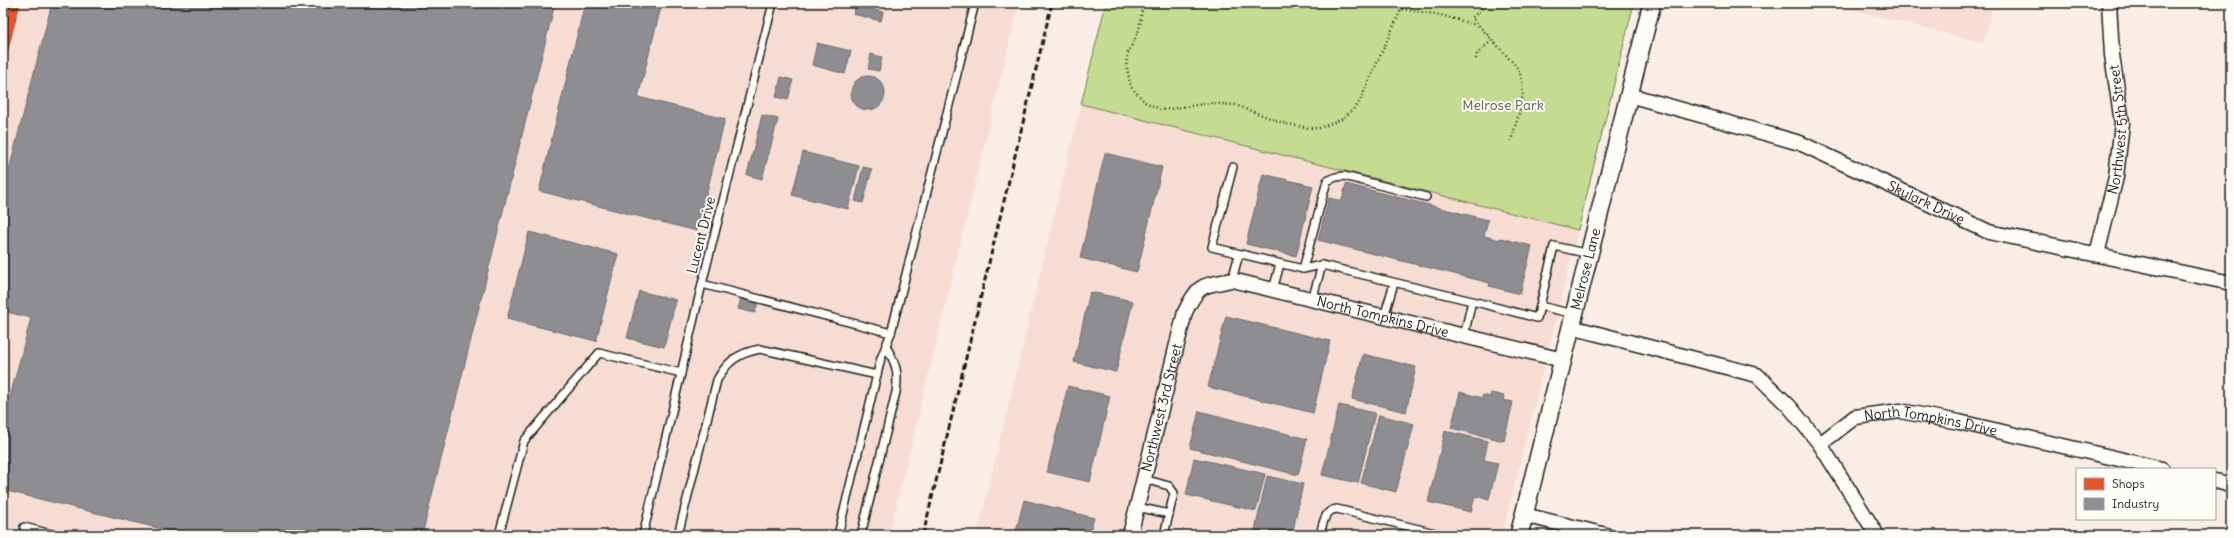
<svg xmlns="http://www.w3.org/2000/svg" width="2234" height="538" font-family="Delius,sans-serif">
	<rect width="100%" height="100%" fill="#faede6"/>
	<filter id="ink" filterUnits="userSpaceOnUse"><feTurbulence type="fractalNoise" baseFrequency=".025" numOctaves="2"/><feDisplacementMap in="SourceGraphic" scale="8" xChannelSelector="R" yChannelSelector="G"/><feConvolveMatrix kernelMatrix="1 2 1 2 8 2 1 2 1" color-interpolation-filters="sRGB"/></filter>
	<g filter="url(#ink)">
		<g fill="#f6dcd2">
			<path d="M 3,3 L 1019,3 L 889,535 L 3,535 Z"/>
			<path d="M 1826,3 L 1993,3 L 1984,43 Z"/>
			<path d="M 1081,104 L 1578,230 L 1502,535 L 977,535 Z"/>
		</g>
		<path fill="#c5db91" stroke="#707c56" d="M 1106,3 L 1634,3 L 1578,230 L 1081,104 Z"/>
		<path fill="#e4572e" stroke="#a84529" d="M 3,3 L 20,3 L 3,68 Z"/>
		<g fill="#8d8d92" stroke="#6b6b6f">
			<path d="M 52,3 L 555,3 L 422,535 L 186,535 L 3,490 L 3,423 L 31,318 L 3,311 L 3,193 Z"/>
			<path d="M 585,3 L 645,3 L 661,7 L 638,97 L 725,119 L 697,231 L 539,191 Z"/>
			<path d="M 856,5 L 883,12 L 881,21 L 853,14 Z"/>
			<path d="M 817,43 L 851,51 L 845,74 L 812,65 Z"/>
			<path d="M 871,54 L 882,57 L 879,71 L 868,69 Z"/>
			<circle cx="868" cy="93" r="17"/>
			<path d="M 781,77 L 793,80 L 788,100 L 776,97 Z"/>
			<path d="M 762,115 L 778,119 L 762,179 L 747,175 Z"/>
			<path d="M 803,152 L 859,166 L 848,209 L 792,195 Z"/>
			<path d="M 1105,153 L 1162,167 L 1137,272 L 1080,258 Z"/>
			<path d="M 863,167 L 872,169 L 863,203 L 855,201 Z"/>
			<path d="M 1263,174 L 1313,186 L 1296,256 L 1246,244 Z"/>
			<path d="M 1346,184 L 1488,220 L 1484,236 L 1500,240 L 1500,238 L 1532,246 L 1520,294 L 1489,286 L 1490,283 L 1318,240 L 1329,198 L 1342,201 Z"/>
			<path d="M 529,232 L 618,254 L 596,341 L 507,319 Z"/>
			<path d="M 639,291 L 676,300 L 664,347 L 627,338 Z"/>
			<path d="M 1090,292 L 1133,301 L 1116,372 L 1074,362 Z"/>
			<path d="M 741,298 L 758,302 L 755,313 L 738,309 Z"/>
			<path d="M 1226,316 L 1330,341 L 1313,413 L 1208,387 Z"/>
			<path d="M 1363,354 L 1416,367 L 1406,412 L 1352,399 Z"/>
			<path d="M 1068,386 L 1110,396 L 1090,482 L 1047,472 Z"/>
			<path d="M 1460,392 L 1482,398 L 1483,395 L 1490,397 L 1491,393 L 1504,396 L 1503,400 L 1513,402 L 1504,441 L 1451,428 Z"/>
			<path d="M 1339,405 L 1375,413 L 1358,483 L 1322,475 Z"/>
			<path d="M 1199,411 L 1307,439 L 1298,475 L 1190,448 Z"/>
			<path d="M 1379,415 L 1414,424 L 1396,492 L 1361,483 Z"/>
			<path d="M 1445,431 L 1488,441 L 1484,460 L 1498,463 L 1489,499 L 1475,496 L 1471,512 L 1428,502 Z"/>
			<path d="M 1194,458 L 1265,474 L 1256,511 L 1186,495 Z"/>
			<path d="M 1267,476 L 1303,484 L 1292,535 L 1254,535 Z"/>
			<path d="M 1024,500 L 1094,518 L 1089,535 L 1015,535 Z"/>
		</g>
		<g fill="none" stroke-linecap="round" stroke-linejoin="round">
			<defs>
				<g id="service">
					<path d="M 773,3 L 702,284 L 891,333"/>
					<path d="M 1233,167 L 1212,247 L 1303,269 L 1322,265"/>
					<path d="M 1303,269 L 1327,181 L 1336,177 L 1344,176 L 1426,197"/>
					<path d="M 1232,280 L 1239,254"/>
					<path d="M 1273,290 L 1280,264"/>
					<path d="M 1312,300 L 1322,265 L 1472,301"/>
					<path d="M 1540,306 L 1554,246 L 1589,254"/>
					<path d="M 1384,317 L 1394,283"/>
					<path d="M 1464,336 L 1472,301 L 1537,318 L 1540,306 L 1574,314"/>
					<path d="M 1144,479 L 1169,486 L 1174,493 L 1164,535"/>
					<path d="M 1137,507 L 1169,514"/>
					<path d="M 24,527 L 55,535"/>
					<path d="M 499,535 L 524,441 L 599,353 L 681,373"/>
					<path d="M 643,535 L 702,284"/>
					<path d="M 678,535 L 717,380 C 727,361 739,353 760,349 L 877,375"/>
					<path d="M 838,535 L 881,358 L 891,333 L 975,3"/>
					<path d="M 861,535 L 896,392 C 899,372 896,364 886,346"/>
					<path d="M 1320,535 C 1323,524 1324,510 1337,509 L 1443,535"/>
				</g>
				<g id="minor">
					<path id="s1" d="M 1629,95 L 1800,143 L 1989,232 L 2231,283"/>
					<path id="s2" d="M 2097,254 L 2116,177 L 2122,123 L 2112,55 L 2109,3"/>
					<path d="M 1571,327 L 1757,375 L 1789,406 L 1820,444 L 1877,535"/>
					<path id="s3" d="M 1820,444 L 1855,417 L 1900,411 L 1959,422 L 2162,469"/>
					<path d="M 2215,481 L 2231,485"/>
					<path d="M 1524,515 L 1606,535"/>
					<path id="s4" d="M 1130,535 L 1185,312 C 1199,283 1202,286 1232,280 L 1563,360"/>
				</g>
				<g id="tertiary">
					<path id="s5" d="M 1519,535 L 1652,3"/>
				</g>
			</defs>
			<use href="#service" stroke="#1c1c1c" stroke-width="10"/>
			<use href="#minor" stroke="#1c1c1c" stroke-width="17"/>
			<use href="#tertiary" stroke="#1c1c1c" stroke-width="20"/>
			<g stroke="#1c1c1c" stroke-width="2.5" stroke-dasharray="1 3" stroke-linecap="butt">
				<path d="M 1143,3 L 1139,30 L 1128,53 L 1126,63 L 1131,87 L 1145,102 L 1162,110 L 1210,103 L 1235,105 L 1286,124 L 1310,128 L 1320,128 L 1342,119 L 1358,105 L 1404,3"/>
				<path d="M 1488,3 L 1472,18 L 1516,66 C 1531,89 1517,117 1511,141"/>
				<path d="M 1402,9 L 1441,15 L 1479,26"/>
				<path d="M 1476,59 L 1477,54 L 1492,40"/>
			</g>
			<use href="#service" stroke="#fdfcf7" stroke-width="7"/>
			<use href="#minor" stroke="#fdfcf7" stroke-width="14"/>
			<use href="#tertiary" stroke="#fdfcf7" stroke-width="17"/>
			<path stroke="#1c1c1c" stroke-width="3" stroke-dasharray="6 3" stroke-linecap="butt" d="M 923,535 L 1052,3"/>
		</g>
	</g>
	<g text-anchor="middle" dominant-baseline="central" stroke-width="4" stroke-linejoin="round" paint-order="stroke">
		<g font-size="14" fill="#575f45" stroke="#fdfcf7">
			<text x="1503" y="105">Melrose Park</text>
		</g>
		<g font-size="14" fill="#1c1c1c" stroke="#fdfcf7">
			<text stroke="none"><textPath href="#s2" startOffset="127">Northwest 5th Street</textPath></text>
			<text stroke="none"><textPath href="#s1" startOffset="317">Skylark Drive</textPath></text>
			<text transform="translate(701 235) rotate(-76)">Lucent Drive</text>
			<text stroke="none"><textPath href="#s5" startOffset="274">Melrose Lane</textPath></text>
			<text stroke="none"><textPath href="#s4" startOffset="446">North Tompkins Drive</textPath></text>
			<text stroke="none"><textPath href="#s4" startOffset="131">Northwest 3rd Street</textPath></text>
			<text stroke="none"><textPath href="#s3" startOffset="121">North Tompkins Drive</textPath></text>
		</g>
	</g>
	<rect width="2234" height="538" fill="none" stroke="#fdfcf7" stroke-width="16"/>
	<rect x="8" y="8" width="2218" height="522" fill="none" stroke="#1c1c1c" stroke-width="1.5" filter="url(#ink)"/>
	<rect x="2076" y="468" width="140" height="52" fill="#fdfcf7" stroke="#a3a29f"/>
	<rect x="2084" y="478" width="20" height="12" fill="#e4572e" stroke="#a3a29f"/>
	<text x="2112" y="488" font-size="12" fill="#1c1c1c">Shops</text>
	<rect x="2084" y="498" width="20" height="12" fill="#8d8d92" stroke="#a3a29f"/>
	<text x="2112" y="508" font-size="12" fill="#1c1c1c">Industry</text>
</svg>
